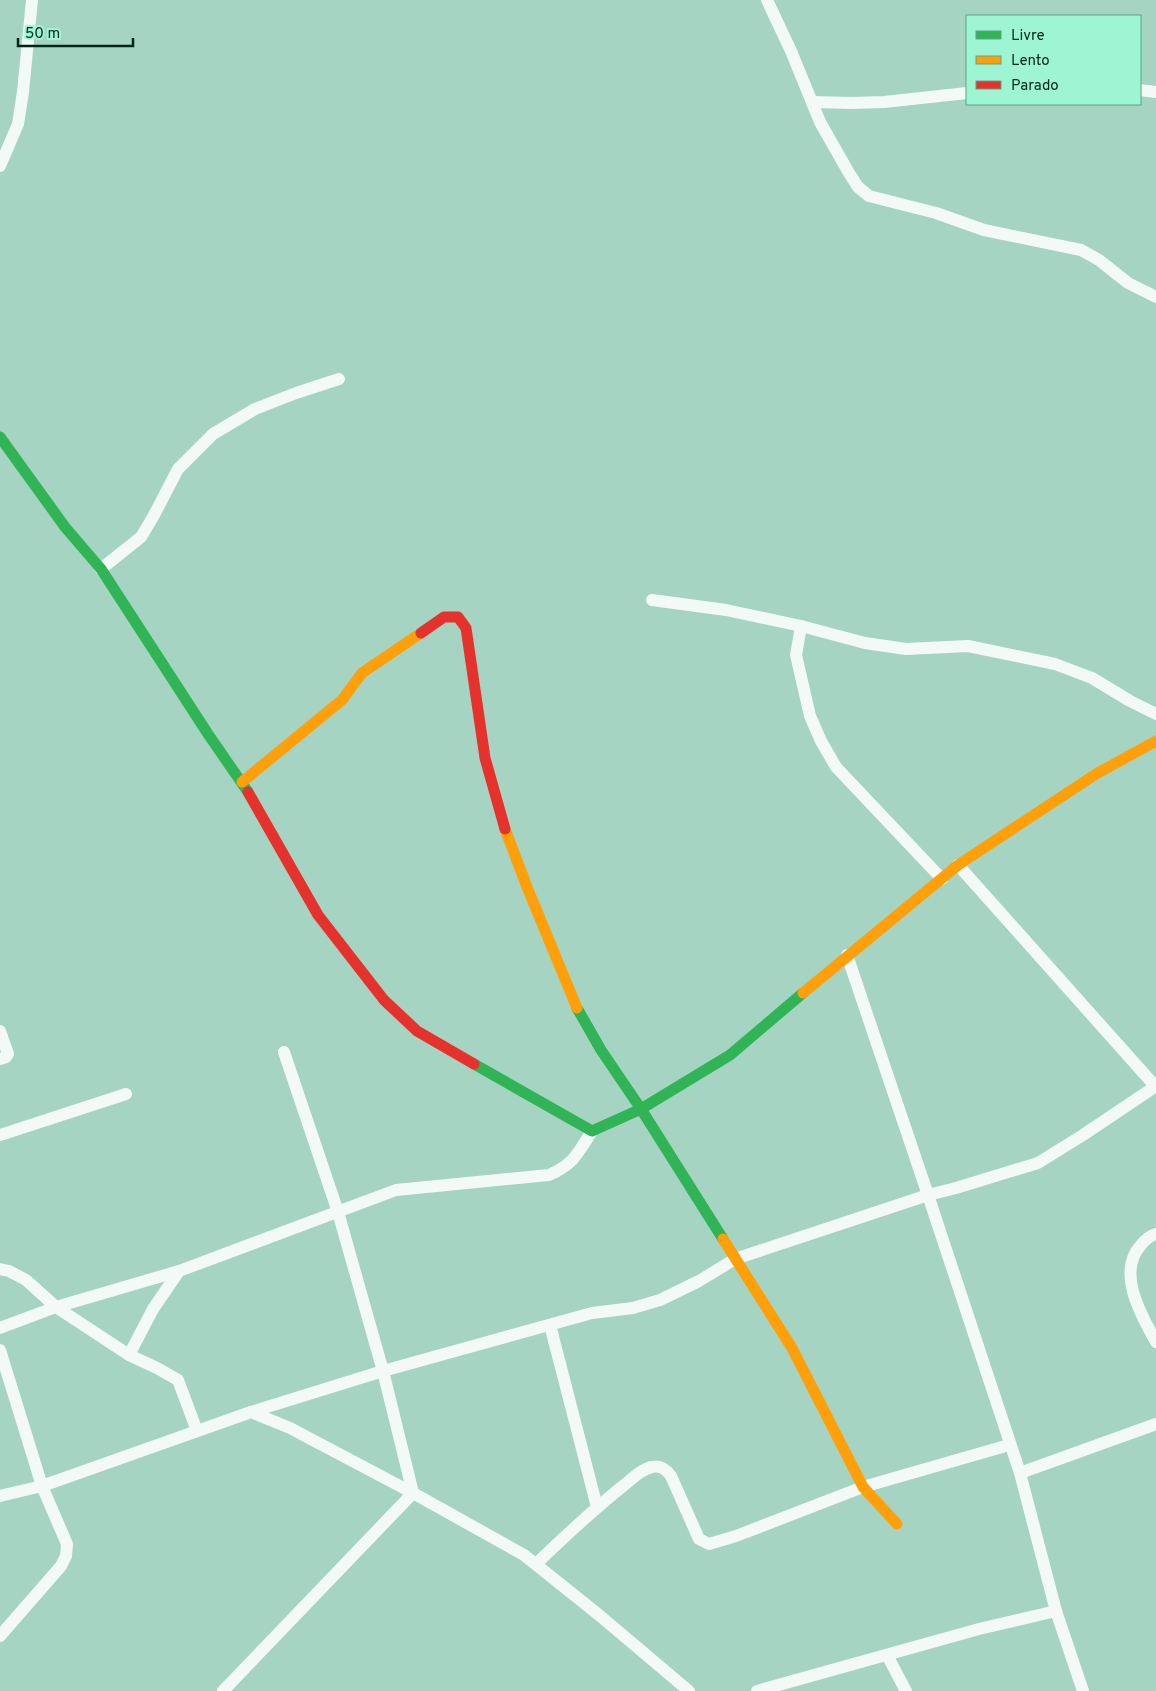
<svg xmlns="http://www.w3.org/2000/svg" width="1156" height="1691" font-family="Overpass,sans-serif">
	<rect width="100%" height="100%" fill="#a5d4c2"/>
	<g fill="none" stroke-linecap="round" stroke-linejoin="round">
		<g stroke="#f2f9f6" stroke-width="12">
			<path d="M 767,0 L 791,51 L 820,122 L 849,173 L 858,187 L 869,196 L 936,213 L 984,230 L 1081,250 L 1099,260 L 1128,283 L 1156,297"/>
			<path d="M 1140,90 L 1156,92"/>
			<path d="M 812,102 L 852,103 L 884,102 L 967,93"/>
			<path d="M 0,166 L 18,124 L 23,92 L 32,0"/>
			<path d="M 101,569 L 141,537 L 153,517 L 178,469 L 213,434 L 255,409 L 296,393 L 339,379"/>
			<path d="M 652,600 L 726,610 L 801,626 L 865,643 L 906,649 L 968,646 L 1055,664 L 1092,678 L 1130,701 L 1156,714"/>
			<path d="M 801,626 L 796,655 L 810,716 L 821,741 L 836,767 L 942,879"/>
			<path d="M 958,865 L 1155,1086"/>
			<path d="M 847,955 L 928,1195 L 1020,1473 L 1056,1611 L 1083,1691"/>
			<path d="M 0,1031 L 8,1054 L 6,1057 L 0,1059"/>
			<path d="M 0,1135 L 126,1094"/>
			<path d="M 1156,1234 C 1149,1236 1145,1240 1141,1245 C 1116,1272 1141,1315 1156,1342"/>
			<path d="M 0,1269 L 9,1271 L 26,1280 L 56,1307 L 129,1355 L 157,1368 L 178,1380 L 197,1431"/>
			<path d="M 550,1325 L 597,1507"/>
			<path d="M 0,1328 L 56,1307 L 179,1271 L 396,1190 L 549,1175 C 574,1164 578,1153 592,1131"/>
			<path d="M 0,1350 L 42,1486 L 251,1412 L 290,1428 L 413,1493 L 524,1555 L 599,1615 L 689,1691"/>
			<path d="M 129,1355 L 153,1309 L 179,1271"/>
			<path d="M 251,1412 L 383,1371 L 592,1313 L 633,1308 L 660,1300 L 699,1281 L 735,1259 L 928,1195 L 956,1188 L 1038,1163 L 1083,1135 L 1156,1086"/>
			<path d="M 1020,1473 L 1156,1424"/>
			<path d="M 0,1496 L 42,1486 L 67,1544 L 66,1556 L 61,1566 L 0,1636"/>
			<path d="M 536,1564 C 564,1537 593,1510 623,1486 C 632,1479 641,1469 652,1467 C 661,1465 666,1469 671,1476 L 699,1539 L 709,1544 L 736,1536 L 863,1487 L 1009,1445"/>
			<path d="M 887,1655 L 906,1691"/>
			<path d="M 223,1691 L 413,1493 L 383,1371 L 338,1212 L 284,1052"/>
			<path d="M 757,1691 L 979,1629 L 1056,1611"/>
		</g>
		<g stroke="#30b455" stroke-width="11">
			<path d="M 0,437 L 65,527 L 101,569 L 208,734 L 248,792"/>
			<path d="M 577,1008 L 601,1050 L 641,1109 L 723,1239"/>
			<path d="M 474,1064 L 592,1131 L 641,1109 L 730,1055 L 803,993"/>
		</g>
		<g stroke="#ff9f0a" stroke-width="11">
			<path d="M 242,782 L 342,700 L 362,673 L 421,633"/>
			<path d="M 505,829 L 527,887 L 577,1008"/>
			<path d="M 803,993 L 958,865 L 1096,774 L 1156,741"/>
			<path d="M 723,1239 L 792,1348 L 863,1487 L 897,1524"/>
		</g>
		<g stroke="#e5322d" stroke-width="11">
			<path d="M 421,633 L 444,617 L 458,617 L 466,628 L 485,758 L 505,829"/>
			<path d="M 248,792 L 318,915 L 384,1000 L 417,1031 L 474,1064"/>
		</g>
	</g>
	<rect x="966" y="15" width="175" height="90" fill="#9ef5d3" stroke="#5fa289"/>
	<rect x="976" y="31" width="25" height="8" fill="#30b455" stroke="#5fa289"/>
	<text x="1011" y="40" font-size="15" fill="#002519">Livre</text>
	<rect x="976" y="56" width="25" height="8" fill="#ff9f0a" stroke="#5fa289"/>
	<text x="1011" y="65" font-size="15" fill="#002519">Lento</text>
	<rect x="976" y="81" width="25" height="8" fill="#e5322d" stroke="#5fa289"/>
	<text x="1011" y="90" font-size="15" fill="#002519">Parado</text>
	<path d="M18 38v8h115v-8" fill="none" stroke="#002519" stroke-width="2.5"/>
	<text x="25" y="38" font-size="15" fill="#002519" stroke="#9ef5d3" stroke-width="4" paint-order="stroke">50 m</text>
</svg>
